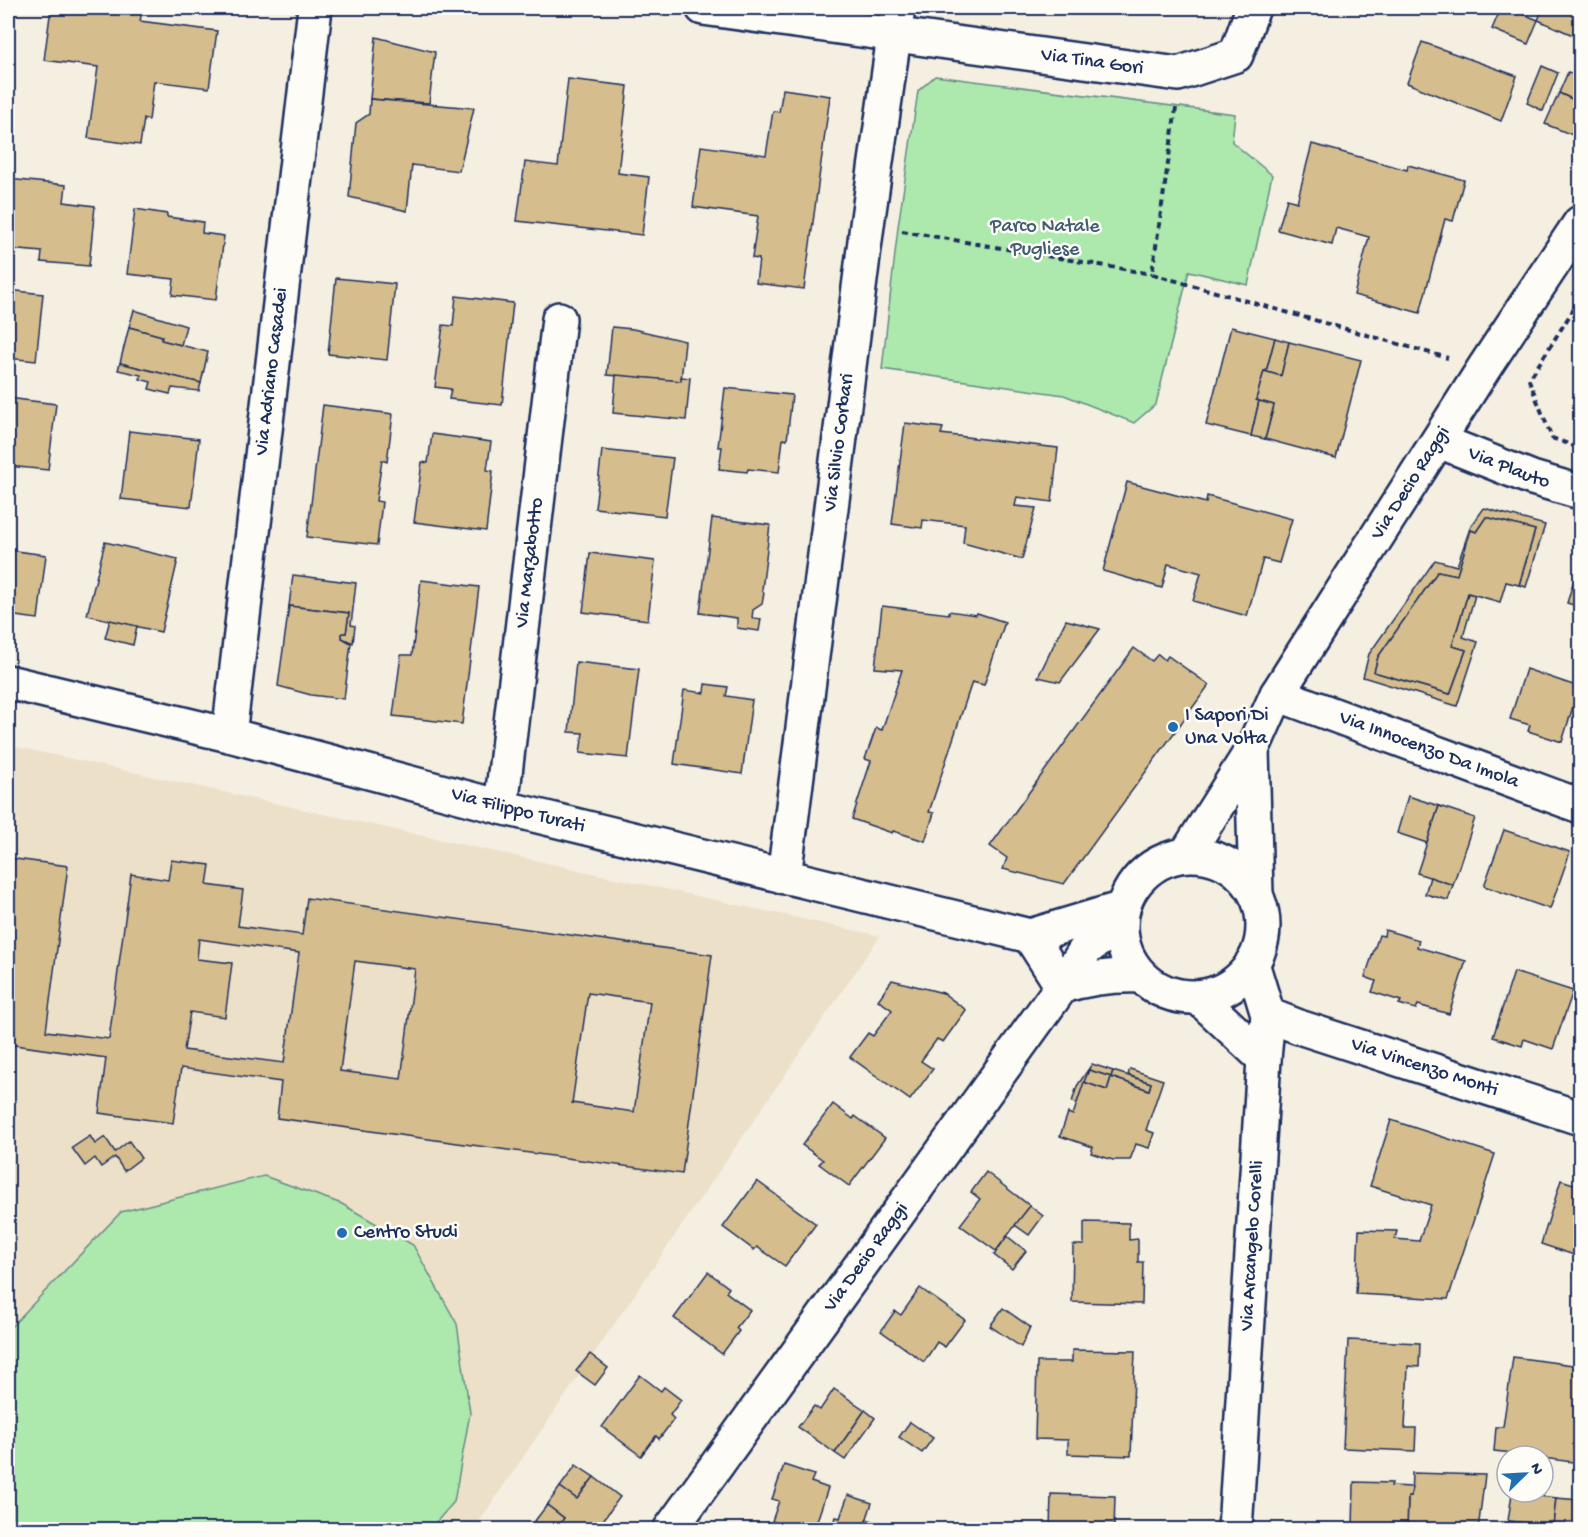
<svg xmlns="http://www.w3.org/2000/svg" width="1588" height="1537" font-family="'Gochi Hand',sans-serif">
	<rect width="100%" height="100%" fill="#f5efe2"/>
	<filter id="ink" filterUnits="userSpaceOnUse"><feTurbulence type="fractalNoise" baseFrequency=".0167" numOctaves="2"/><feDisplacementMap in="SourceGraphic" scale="12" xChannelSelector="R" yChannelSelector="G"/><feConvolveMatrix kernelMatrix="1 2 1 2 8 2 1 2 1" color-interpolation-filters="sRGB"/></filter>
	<g filter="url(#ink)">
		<path fill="#ece0c8" d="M 8,745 L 880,936 L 474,1529 L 8,1530 Z"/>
		<g fill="#ade8ad" stroke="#648c86" stroke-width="1.5">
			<path d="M 935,76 L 1235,114 L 1232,142 L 1272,175 L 1248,285 L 1189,271 L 1156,404 L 1134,423 L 1064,395 L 882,369 L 898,227 L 918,91 Z"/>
			<path d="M 264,1176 L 342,1204 L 413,1245 L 457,1324 L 470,1413 L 454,1502 L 430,1529 L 8,1529 L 8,1330 L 121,1212 Z"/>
		</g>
		<g fill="#d6bd8d" stroke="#1b2f5e" stroke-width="1.5" fill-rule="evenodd">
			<path d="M 51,8 L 95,14 L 96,8 L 117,8 L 142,11 L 140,21 L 217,31 L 209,88 L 154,81 L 149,120 L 144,119 L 140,145 L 88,138 L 98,67 L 44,60 Z"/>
			<path d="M 1501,8 L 1508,8 L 1538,20 L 1528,44 L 1492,29 Z"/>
			<path d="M 1543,8 L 1580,8 L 1580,38 L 1538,20 Z"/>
			<path d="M 376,37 L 435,52 L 429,103 L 370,99 Z"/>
			<path d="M 1422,42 L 1517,76 L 1501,121 L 1407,83 Z"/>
			<path d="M 1542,66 L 1558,73 L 1543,111 L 1527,103 Z"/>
			<path d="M 1568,72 L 1580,77 L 1580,103 L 1559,93 Z"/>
			<path d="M 568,79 L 628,86 L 618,173 L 649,177 L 642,235 L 517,221 L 525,162 L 558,166 Z"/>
			<path d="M 783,89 L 830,96 L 804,289 L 756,283 L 759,259 L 752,258 L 758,216 L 693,207 L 701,146 L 766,155 L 773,111 L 779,112 Z"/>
			<path d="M 1559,93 L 1580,103 L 1580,138 L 1545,124 Z"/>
			<path d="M 370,99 L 474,108 L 459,171 L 412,165 L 407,211 L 349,197 L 356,123 L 369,114 Z"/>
			<path d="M 1312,144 L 1407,170 L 1408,165 L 1464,180 L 1453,221 L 1445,219 L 1420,313 L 1354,295 L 1369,237 L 1336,228 L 1332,245 L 1278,230 L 1287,199 L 1297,202 Z"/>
			<path d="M 8,179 L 66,185 L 64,202 L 95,206 L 89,266 L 41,262 L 42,252 L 8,249 Z"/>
			<path d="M 135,209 L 167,214 L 167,217 L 203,222 L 202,233 L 224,236 L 216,300 L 172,295 L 174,279 L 127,274 Z"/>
			<path d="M 336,278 L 395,284 L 387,360 L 328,354 Z"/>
			<path d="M 8,290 L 43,294 L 36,361 L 8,358 Z"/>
			<path d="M 456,296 L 513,303 L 502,405 L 449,399 L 451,389 L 435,387 L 443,325 L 453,326 Z"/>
			<path d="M 134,310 L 186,326 L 181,345 L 161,340 L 162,336 L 129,327 Z"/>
			<path d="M 129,327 L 162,336 L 161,340 L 208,352 L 201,383 L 120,363 Z"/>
			<path d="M 612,327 L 633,329 L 685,341 L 681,381 L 607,375 Z"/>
			<path d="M 1231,327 L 1275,338 L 1266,372 L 1264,371 L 1256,400 L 1259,401 L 1251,436 L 1206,425 Z"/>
			<path d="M 1275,338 L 1289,342 L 1281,376 L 1266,372 Z"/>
			<path d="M 1289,342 L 1361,360 L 1336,458 L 1265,439 L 1274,405 L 1256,400 L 1264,371 L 1281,376 Z"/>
			<path d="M 120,363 L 201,383 L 199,391 L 172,388 L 170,394 L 149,389 L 151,382 L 140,379 L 141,375 L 118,370 Z"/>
			<path d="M 616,375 L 681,381 L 681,377 L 690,378 L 686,420 L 613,413 Z"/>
			<path d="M 725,388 L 792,395 L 787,440 L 783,439 L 779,472 L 748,469 L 747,472 L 719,469 L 722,447 L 718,447 Z"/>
			<path d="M 8,398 L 56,404 L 48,470 L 8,466 Z"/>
			<path d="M 1259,401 L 1274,405 L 1265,439 L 1251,436 Z"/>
			<path d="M 323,405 L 393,414 L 387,462 L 382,460 L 376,501 L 382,502 L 377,545 L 307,537 Z"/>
			<path d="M 905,423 L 943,428 L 941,434 L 1058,448 L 1052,502 L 1017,497 L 1015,506 L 1036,508 L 1022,559 L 963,543 L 965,525 L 923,520 L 922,528 L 892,524 Z"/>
			<path d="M 129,431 L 199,439 L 191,507 L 121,499 Z"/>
			<path d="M 432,434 L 491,442 L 487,470 L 493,471 L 486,531 L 414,522 L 422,462 L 428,463 Z"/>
			<path d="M 602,450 L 673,458 L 665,516 L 595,508 Z"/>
			<path d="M 1127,482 L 1206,503 L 1207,496 L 1292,519 L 1279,563 L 1263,559 L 1247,616 L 1193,601 L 1201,573 L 1168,564 L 1162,588 L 1103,571 Z"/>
			<path d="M 1484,508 L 1545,525 L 1526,587 L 1519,585 L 1535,530 L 1486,517 L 1476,532 L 1471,530 L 1457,575 L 1438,571 L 1378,657 L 1374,672 L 1450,694 L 1466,650 L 1452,646 L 1468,593 L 1475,595 L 1463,637 L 1478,642 L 1457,706 L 1363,677 L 1369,654 L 1435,560 L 1457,566 L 1470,528 Z"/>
			<path d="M 1486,517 L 1535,530 L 1519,585 L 1506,582 L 1500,602 L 1468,593 L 1452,646 L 1466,650 L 1450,694 L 1374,672 L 1378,657 L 1438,571 L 1457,575 L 1471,530 L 1476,532 Z"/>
			<path d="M 712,518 L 770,525 L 762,590 L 764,593 L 762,604 L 753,610 L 752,618 L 761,619 L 759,631 L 737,628 L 737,618 L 700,613 Z"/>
			<path d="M 105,542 L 178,559 L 161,632 L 87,615 Z"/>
			<path d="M 8,550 L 46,555 L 38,619 L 8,615 Z"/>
			<path d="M 590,553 L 655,561 L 648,620 L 583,612 Z"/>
			<path d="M 1580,560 L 1580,607 L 1567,603 Z"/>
			<path d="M 293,575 L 356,583 L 351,625 L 355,626 L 353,643 L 342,638 L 342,633 L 346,633 L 349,613 L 289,606 Z"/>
			<path d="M 421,580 L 479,587 L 462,724 L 393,716 L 401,655 L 412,655 Z"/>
			<path d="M 289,606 L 349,613 L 346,633 L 342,633 L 342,638 L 351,643 L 344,699 L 311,695 L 278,686 Z"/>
			<path d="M 882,606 L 949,614 L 949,611 L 976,615 L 977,613 L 1005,622 L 984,685 L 972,682 L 929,812 L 934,813 L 925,841 L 893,831 L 892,833 L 852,819 L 871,761 L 865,759 L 876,728 L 882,730 L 902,670 L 875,668 Z"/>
			<path d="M 110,620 L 137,626 L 133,645 L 105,638 Z"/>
			<path d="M 1066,620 L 1100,629 L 1060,682 L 1038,677 Z"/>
			<path d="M 1134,648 L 1152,661 L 1158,654 L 1165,660 L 1168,656 L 1209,685 L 1064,884 L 1003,869 L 1007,858 L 990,846 Z"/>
			<path d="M 576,662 L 639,669 L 628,758 L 580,753 L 583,733 L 569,732 Z"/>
			<path d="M 1526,669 L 1579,687 L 1562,742 L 1528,731 L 1530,725 L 1510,719 Z"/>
			<path d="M 705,684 L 728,687 L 726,696 L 752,700 L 742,774 L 674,764 L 684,690 L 704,693 Z"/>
			<path d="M 1408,796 L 1439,806 L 1427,843 L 1397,833 Z"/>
			<path d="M 1439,806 L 1475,818 L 1453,885 L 1417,873 Z"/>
			<path d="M 1504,830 L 1570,852 L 1550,909 L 1484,886 Z"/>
			<path d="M 8,858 L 68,866 L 46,1031 L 109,1039 L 131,874 L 168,880 L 171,860 L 210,865 L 207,885 L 243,890 L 238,926 L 302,935 L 307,898 L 712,955 L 682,1174 L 277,1118 L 281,1082 L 181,1068 L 173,1123 L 99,1113 L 106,1058 L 8,1044 ZM 199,939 L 299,953 L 284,1063 L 184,1050 L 190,1012 L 225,1017 L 232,963 L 197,959 ZM 355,961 L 415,969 L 401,1079 L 340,1071 ZM 588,993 L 650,1002 L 634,1112 L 572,1103 Z"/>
			<path d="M 1430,877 L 1453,885 L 1448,900 L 1425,894 Z"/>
			<path d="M 1385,930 L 1419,940 L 1417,947 L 1466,961 L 1449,1014 L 1418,1005 L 1416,1009 L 1399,1004 L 1401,1001 L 1372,992 L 1376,981 L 1365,977 L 1379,935 L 1384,936 Z"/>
			<path d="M 1514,972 L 1573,991 L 1553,1049 L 1524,1039 L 1522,1046 L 1493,1037 Z"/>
			<path d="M 892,980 L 943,993 L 966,1010 L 943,1042 L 937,1039 L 921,1061 L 933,1069 L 910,1100 L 850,1057 L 868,1033 L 873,1036 L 892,1010 L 878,1000 Z"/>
			<path d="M 1092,1064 L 1113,1071 L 1111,1077 L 1089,1070 L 1077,1103 L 1072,1102 L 1077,1086 Z"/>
			<path d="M 1130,1069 L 1163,1080 L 1146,1130 L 1154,1133 L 1149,1148 L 1136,1144 L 1130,1160 L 1113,1160 L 1091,1153 L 1093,1147 L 1060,1136 L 1068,1113 L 1073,1115 L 1084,1082 L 1107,1090 L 1111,1077 L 1149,1090 L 1151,1083 L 1128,1075 Z"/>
			<path d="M 1089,1070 L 1111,1077 L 1107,1090 L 1084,1082 Z"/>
			<path d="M 1113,1071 L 1151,1083 L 1149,1090 L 1111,1077 Z"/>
			<path d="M 833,1104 L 853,1119 L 855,1116 L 885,1138 L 849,1186 L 819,1164 L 823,1160 L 802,1145 Z"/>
			<path d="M 1391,1120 L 1495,1154 L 1448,1299 L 1356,1294 L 1359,1230 L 1397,1231 L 1395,1239 L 1419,1241 L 1431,1205 L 1370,1186 Z"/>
			<path d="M 90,1136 L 95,1144 L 105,1137 L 115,1152 L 129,1141 L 141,1158 L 124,1171 L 115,1157 L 101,1167 L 95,1158 L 85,1166 L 72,1148 Z"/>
			<path d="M 986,1172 L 1030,1206 L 996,1251 L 960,1225 L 980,1199 L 971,1192 Z"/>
			<path d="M 1561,1180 L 1580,1186 L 1580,1257 L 1541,1244 Z"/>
			<path d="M 757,1181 L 816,1224 L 785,1266 L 757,1247 L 754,1250 L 723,1227 Z"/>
			<path d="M 1030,1206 L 1043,1216 L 1029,1235 L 1015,1225 Z"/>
			<path d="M 1084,1222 L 1129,1223 L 1129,1240 L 1138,1239 L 1138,1262 L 1143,1262 L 1142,1304 L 1072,1302 L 1073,1245 L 1084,1245 Z"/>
			<path d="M 1007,1236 L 1026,1251 L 1012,1269 L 994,1255 Z"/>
			<path d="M 708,1272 L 729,1288 L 726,1292 L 750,1310 L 736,1328 L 739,1331 L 722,1354 L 674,1318 Z"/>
			<path d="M 920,1288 L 965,1320 L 945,1347 L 937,1342 L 924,1362 L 881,1331 L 895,1311 L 901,1315 Z"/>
			<path d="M 1003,1308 L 1030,1327 L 1021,1347 L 990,1326 Z"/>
			<path d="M 1348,1340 L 1420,1343 L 1419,1367 L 1408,1366 L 1405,1428 L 1416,1428 L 1415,1451 L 1343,1448 Z"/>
			<path d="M 1072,1350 L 1135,1351 L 1131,1456 L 1068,1454 L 1068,1440 L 1035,1439 L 1037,1362 L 1072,1362 Z"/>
			<path d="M 590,1354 L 608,1368 L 595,1385 L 576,1371 Z"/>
			<path d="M 1513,1357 L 1580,1366 L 1580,1463 L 1543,1458 L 1543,1456 L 1494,1451 L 1496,1427 L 1503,1427 Z"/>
			<path d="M 640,1375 L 661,1391 L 664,1387 L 681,1400 L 670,1415 L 674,1419 L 659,1439 L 656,1436 L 641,1456 L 602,1427 Z"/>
			<path d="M 834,1389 L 865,1410 L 835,1453 L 798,1427 L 814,1406 L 820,1410 Z"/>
			<path d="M 865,1410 L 875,1418 L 845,1460 L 835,1453 Z"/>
			<path d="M 910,1422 L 933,1438 L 922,1453 L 899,1437 Z"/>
			<path d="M 576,1465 L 594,1477 L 577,1499 L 560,1487 Z"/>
			<path d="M 784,1465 L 814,1475 L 811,1482 L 828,1488 L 814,1530 L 796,1530 L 772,1521 L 779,1501 L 772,1499 Z"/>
			<path d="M 1412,1473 L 1485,1475 L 1478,1530 L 1407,1530 L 1408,1496 L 1411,1496 Z"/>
			<path d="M 594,1477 L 620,1497 L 596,1530 L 555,1530 L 564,1518 L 547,1505 L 560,1487 L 577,1499 Z"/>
			<path d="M 1354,1482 L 1392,1483 L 1391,1486 L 1412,1487 L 1411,1496 L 1408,1496 L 1407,1530 L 1353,1530 Z"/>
			<path d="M 1512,1493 L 1556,1498 L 1553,1526 L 1508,1521 Z"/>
			<path d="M 1051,1494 L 1115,1496 L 1114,1530 L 1050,1530 Z"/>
			<path d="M 848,1495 L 872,1503 L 863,1530 L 832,1530 L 836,1517 L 840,1518 Z"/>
			<path d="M 1556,1498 L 1580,1500 L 1580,1528 L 1553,1526 Z"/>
			<path d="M 547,1505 L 564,1518 L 555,1530 L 528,1530 Z"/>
			<path d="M 867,1519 L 889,1527 L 889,1530 L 863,1530 Z"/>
			<path d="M 1508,1521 L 1580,1528 L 1580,1530 L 1507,1530 Z"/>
		</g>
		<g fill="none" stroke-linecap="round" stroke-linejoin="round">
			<defs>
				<g id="minor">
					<path id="s1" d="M 703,8 L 1178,74 L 1236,55 L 1253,8"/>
					<path id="s2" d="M 1439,441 L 1532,478 L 1580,492"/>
					<path id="s3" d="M 8,682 L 229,735 L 501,807 L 1030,936 L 1123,908"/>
					<path id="s4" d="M 1277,694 L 1580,806"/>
					<path id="s5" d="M 229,735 L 315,8"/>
					<path id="s6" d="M 501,807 L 559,319"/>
					<path id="s7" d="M 784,877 L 867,225 L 898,8"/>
					<path d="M 1030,936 L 1062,986"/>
					<path d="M 1198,997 L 1264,1059"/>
					<path id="s8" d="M 1268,1015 L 1299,1027 L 1580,1118"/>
					<path id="s9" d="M 1235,1530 L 1264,1059 L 1268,1015 L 1252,963"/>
				</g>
				<g id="major">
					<path d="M 1252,750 L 1256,894"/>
					<path id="s10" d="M 1186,855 L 1252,750 L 1277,694 L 1484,368 L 1580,223"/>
					<circle cx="1192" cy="926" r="71"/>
					<path d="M 1062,986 C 1089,978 1114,975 1141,976"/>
					<path id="s11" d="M 670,1530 L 1062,986 L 1086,949 L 1121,923"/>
				</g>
			</defs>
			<use href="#minor" stroke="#1b2f5e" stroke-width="38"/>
			<use href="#major" stroke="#1b2f5e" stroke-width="38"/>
			<g stroke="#1b2f5e" stroke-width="4" stroke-dasharray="6 4.5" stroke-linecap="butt">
				<path d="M 1176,108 L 1152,274 L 1448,358"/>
				<path d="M 902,231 L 1152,274"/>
				<path d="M 1580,299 L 1529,380 L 1552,438 L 1580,448"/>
			</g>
			<use href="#minor" stroke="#fdfcf7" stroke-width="33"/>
			<use href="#major" stroke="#fdfcf7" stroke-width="33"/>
		</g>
	</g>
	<g fill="#1f6fb2" stroke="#fdfcf7" stroke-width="2">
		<circle cx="1173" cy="727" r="6"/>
		<circle cx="342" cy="1233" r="6"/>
	</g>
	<g text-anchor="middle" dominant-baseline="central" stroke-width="5" stroke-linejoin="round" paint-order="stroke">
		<g font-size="20" fill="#1b2f5e" stroke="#fdfcf7">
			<text stroke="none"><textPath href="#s1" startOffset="393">Via Tina Gori</textPath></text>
			<text stroke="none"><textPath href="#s5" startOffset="366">Via Adriano Casadei</textPath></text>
			<text stroke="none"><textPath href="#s7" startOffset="438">Via Silvio Corbari</textPath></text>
			<text stroke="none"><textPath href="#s2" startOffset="75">Via Plauto</textPath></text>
			<text stroke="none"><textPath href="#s10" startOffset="435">Via Decio Raggi</textPath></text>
			<text stroke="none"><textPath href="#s6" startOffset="246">Via Marzabotto</textPath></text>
			<text stroke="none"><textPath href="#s4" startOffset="162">Via Innocenzo Da Imola</textPath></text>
			<text stroke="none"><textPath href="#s3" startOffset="526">Via Filippo Turati</textPath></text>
			<text stroke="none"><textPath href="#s8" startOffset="165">Via Vincenzo Monti</textPath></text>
			<text stroke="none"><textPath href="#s9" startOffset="285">Via Arcangelo Corelli</textPath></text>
			<text stroke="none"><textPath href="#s11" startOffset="336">Via Decio Raggi</textPath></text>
		</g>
		<g font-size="20" fill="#405d72" stroke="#fdfcf7">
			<text x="1045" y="227">Parco Natale<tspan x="1045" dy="23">Pugliese</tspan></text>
		</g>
		<g font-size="20" fill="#1b2f5e" stroke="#fdfcf7" text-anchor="start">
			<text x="1185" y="716">I Sapori Di<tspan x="1185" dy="23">Una Volta</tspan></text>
			<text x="354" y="1233">Centro Studi</text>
		</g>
	</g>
	<rect width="1588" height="1537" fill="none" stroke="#fdfcf7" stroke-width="30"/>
	<rect x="15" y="15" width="1558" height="1507" fill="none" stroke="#1b2f5e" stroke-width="2" filter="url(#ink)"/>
	<g transform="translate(1525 1474) rotate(66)"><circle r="28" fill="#fdfcf7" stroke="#a3aaba" stroke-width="1.5"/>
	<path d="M0-4.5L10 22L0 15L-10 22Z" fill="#1f6fb2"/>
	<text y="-9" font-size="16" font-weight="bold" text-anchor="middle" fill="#1b2f5e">N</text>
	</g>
</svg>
